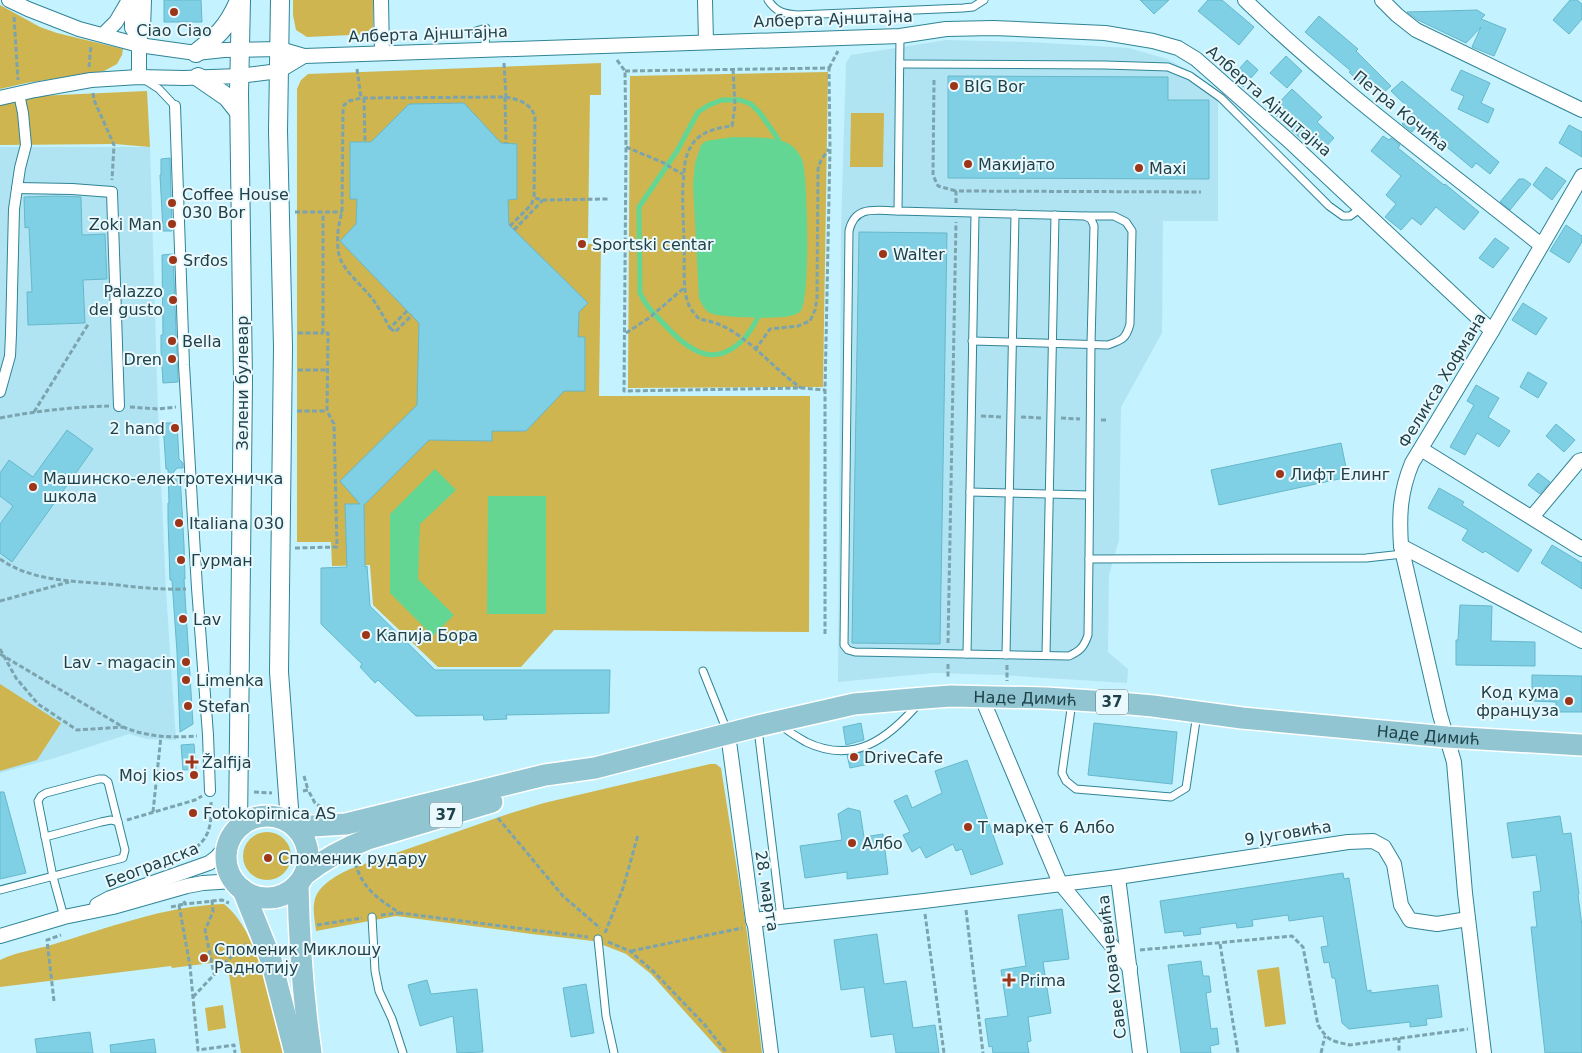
<svg xmlns="http://www.w3.org/2000/svg" width="1582" height="1053" font-family="'DejaVu Sans',sans-serif">
	<rect width="100%" height="100%" fill="#c4f2fe"/>
	<g fill="#b1e4f2">
		<path d="M 946,40 L 1029,42 L 1129,48 L 1167,59 L 1186,69 L 1214,87 L 1218,99 L 1218,221 L 1163,221 L 1162,333 L 1121,407 L 1119,540 L 1109,575 L 1108,652 L 1128,669 L 1127,683 L 1001,675 L 933,673 L 838,682 L 841,228 L 846,63 L 851,55 Z"/>
		<path d="M 0,147 L 150,147 L 158,412 L 166,591 L 176,740 L 146,739 L 129,734 L 55,758 L 0,773 Z"/>
	</g>
	<g fill="#ceb550">
		<path d="M 293,0 L 373,0 L 373,34 L 307,37 L 296,30 L 293,15 Z"/>
		<path d="M 0,5 L 40,27 L 57,33 L 123,49 L 122,55 L 117,64 L 104,71 L 26,83 L 0,89 Z"/>
		<path d="M 601,63 L 601,95 L 590,95 L 588,238 L 577,238 L 577,250 L 587,250 L 588,244 L 601,244 L 599,396 L 810,396 L 809,632 L 554,630 L 521,667 L 438,667 L 373,605 L 370,565 L 332,566 L 331,542 L 297,542 L 297,89 L 301,80 L 308,74 Z"/>
		<path d="M 828,72 L 823,387 L 628,388 L 630,76 Z"/>
		<path d="M 147,91 L 150,147 L 115,144 L 0,145 L 0,104 L 37,96 Z"/>
		<path d="M 851,113 L 884,113 L 883,167 L 850,167 Z"/>
		<path d="M 0,684 L 61,723 L 37,760 L 0,771 Z"/>
		<path d="M 710,764 L 716,764 L 721,768 L 747,933 L 762,1053 L 722,1053 L 651,974 L 626,954 L 593,941 L 532,934 L 396,916 L 316,931 C 315,921 312,909 315,899 C 319,885 337,875 350,869 L 505,815 L 544,803 Z"/>
		<circle cx="267" cy="856" r="24"/>
		<path d="M 224,904 C 259,931 274,1011 285,1053 L 241,1053 L 227,961 L 172,968 L 171,966 L 0,987 L 0,960 C 16,952 34,950 51,945 C 108,928 165,906 224,904 Z"/>
		<path d="M 1279,967 L 1286,1024 L 1265,1027 L 1257,970 Z"/>
		<path d="M 223,1005 L 226,1028 L 208,1031 L 205,1008 Z"/>
	</g>
	<g fill="#63d693">
		<path d="M 733,137 C 749,138 779,135 792,146 C 799,152 803,159 804,168 C 807,187 811,302 800,312 C 798,313 792,316 790,316 C 779,319 719,318 710,313 C 704,310 702,304 699,298 L 693,185 L 695,163 L 701,145 L 706,141 Z"/>
		<path d="M 435,469 L 456,490 L 420,524 L 418,579 L 454,615 L 433,636 L 390,593 L 390,514 Z"/>
		<path d="M 488,496 L 546,496 L 546,614 L 487,614 Z"/>
	</g>
	<g fill="none" stroke-linecap="round" stroke-linejoin="round">
		<path stroke="#63d693" stroke-width="5" d="M 758,317 C 747,341 723,365 695,350 C 683,344 672,333 663,323 C 654,314 645,305 640,293 L 639,207 L 677,151 L 698,112 L 709,105 L 722,100 L 740,100 L 751,104 L 760,113 L 778,139"/>
	</g>
	<g fill="#7fd0e4" stroke="#67b7cb">
		<path d="M 164,0 L 201,0 L 202,22 L 164,22 Z"/>
		<path d="M 1140,0 L 1169,0 L 1154,14 Z"/>
		<path d="M 1208,0 L 1222,0 L 1254,27 L 1239,45 L 1198,11 Z"/>
		<path d="M 1570,0 L 1577,0 L 1582,4 L 1582,19 L 1569,34 L 1553,20 Z"/>
		<path d="M 1477,10 L 1485,15 L 1481,19 L 1506,29 L 1494,56 L 1472,47 L 1481,27 L 1466,43 L 1418,20 L 1407,12 Z"/>
		<path d="M 1319,16 L 1358,49 L 1356,51 L 1391,86 L 1383,93 L 1364,75 L 1358,81 L 1349,72 L 1351,71 L 1305,32 Z"/>
		<path d="M 1286,56 L 1302,71 L 1287,88 L 1270,73 Z"/>
		<path d="M 1247,60 L 1258,70 L 1243,87 L 1232,77 Z"/>
		<path d="M 1461,70 L 1490,83 L 1481,103 L 1494,109 L 1488,123 L 1458,109 L 1464,96 L 1451,90 Z"/>
		<path d="M 948,76 L 1168,77 L 1168,100 L 1209,100 L 1209,179 L 948,178 Z"/>
		<path d="M 1402,81 L 1499,162 L 1490,174 L 1476,163 L 1472,168 L 1436,138 L 1433,142 L 1416,127 L 1412,132 L 1402,124 L 1413,112 L 1391,91 Z"/>
		<path d="M 1292,89 L 1322,117 L 1317,122 L 1334,138 L 1320,153 L 1303,137 L 1301,139 L 1271,111 Z"/>
		<path d="M 464,103 L 501,143 L 517,144 L 517,199 L 508,200 L 509,225 L 588,303 L 579,312 L 578,337 L 585,337 L 585,391 L 564,391 L 526,431 L 492,431 L 492,441 L 429,440 L 364,505 L 365,567 L 367,566 L 370,606 L 435,670 L 610,670 L 609,713 L 506,715 L 507,719 L 484,720 L 483,715 L 416,716 L 378,680 L 375,683 L 360,667 L 362,664 L 321,624 L 321,568 L 347,567 L 345,504 L 360,504 L 340,481 L 417,405 L 419,323 L 340,241 L 356,224 L 357,199 L 350,199 L 350,142 L 371,142 L 409,104 Z"/>
		<path d="M 1569,125 L 1582,132 L 1582,157 L 1559,143 Z"/>
		<path d="M 1383,136 L 1389,140 L 1391,138 L 1400,145 L 1398,148 L 1444,185 L 1445,184 L 1479,212 L 1464,230 L 1436,207 L 1421,225 L 1412,218 L 1401,230 L 1385,217 L 1396,204 L 1386,195 L 1401,176 L 1371,151 Z"/>
		<path d="M 170,158 L 172,231 L 163,231 L 160,175 L 161,175 L 161,159 Z"/>
		<path d="M 1546,167 L 1566,181 L 1552,200 L 1533,185 Z"/>
		<path d="M 1519,179 L 1524,179 L 1531,184 L 1510,210 L 1500,202 Z"/>
		<path d="M 57,196 L 81,197 L 82,235 L 105,234 L 107,279 L 83,280 L 85,323 L 28,325 L 27,292 L 32,292 L 29,227 L 25,228 L 24,197 Z"/>
		<path d="M 1566,225 L 1582,236 L 1582,242 L 1569,263 L 1550,251 Z"/>
		<path d="M 859,232 L 947,233 L 940,644 L 852,643 Z"/>
		<path d="M 1495,238 L 1509,248 L 1493,268 L 1479,258 Z"/>
		<path d="M 173,254 L 178,382 L 163,383 L 161,350 L 161,335 L 163,335 L 162,255 Z"/>
		<path d="M 1523,303 L 1547,318 L 1536,335 L 1512,320 Z"/>
		<path d="M 1528,372 L 1547,383 L 1538,398 L 1520,387 Z"/>
		<path d="M 1476,385 L 1499,398 L 1488,417 L 1510,431 L 1499,447 L 1477,433 L 1465,455 L 1450,447 L 1474,405 L 1467,401 Z"/>
		<path d="M 163,423 L 177,423 L 179,459 L 183,463 L 183,468 L 177,468 L 172,474 L 180,474 L 184,545 L 185,579 L 184,579 L 193,724 L 180,732 L 177,652 L 172,580 L 170,580 L 168,519 L 168,503 L 169,503 L 168,469 L 166,469 Z"/>
		<path d="M 1556,424 L 1575,440 L 1564,452 L 1546,436 Z"/>
		<path d="M 67,430 L 93,449 L 12,562 L 0,553 L 0,524 L 13,506 L 0,496 L 0,473 L 9,460 L 33,477 Z"/>
		<path d="M 1341,443 L 1348,477 L 1219,505 L 1211,470 Z"/>
		<path d="M 1538,473 L 1550,482 L 1540,494 L 1528,485 Z"/>
		<path d="M 1439,488 L 1464,502 L 1462,505 L 1532,550 L 1518,572 L 1485,551 L 1483,553 L 1462,540 L 1468,530 L 1428,508 Z"/>
		<path d="M 1552,545 L 1582,563 L 1582,589 L 1541,563 Z"/>
		<path d="M 1460,605 L 1492,606 L 1491,641 L 1535,642 L 1535,666 L 1456,665 L 1456,640 L 1458,640 Z"/>
		<path d="M 1532,675 L 1582,676 L 1582,712 L 1556,712 L 1556,702 L 1532,701 Z"/>
		<path d="M 861,723 L 864,740 L 846,745 L 843,727 Z"/>
		<path d="M 1094,723 L 1177,732 L 1172,784 L 1088,775 Z"/>
		<path d="M 194,744 L 196,769 L 183,770 L 181,745 Z"/>
		<path d="M 867,751 L 869,764 L 850,768 L 847,755 Z"/>
		<path d="M 967,760 L 1003,864 L 971,875 L 962,849 L 956,851 L 953,844 L 926,858 L 920,847 L 912,852 L 903,835 L 910,832 L 894,801 L 907,795 L 912,808 L 942,793 L 935,771 Z"/>
		<path d="M 0,792 L 4,792 L 26,873 L 0,879 Z"/>
		<path d="M 848,808 L 860,811 L 864,837 L 883,834 L 888,874 L 847,879 L 847,872 L 805,878 L 800,846 L 842,840 L 838,814 Z"/>
		<path d="M 1560,816 L 1563,834 L 1571,833 L 1579,894 L 1578,895 L 1582,926 L 1582,1053 L 1545,1053 L 1531,927 L 1537,927 L 1533,892 L 1541,891 L 1536,855 L 1512,858 L 1507,823 Z"/>
		<path d="M 1343,873 L 1344,879 L 1349,878 L 1367,991 L 1371,990 L 1371,993 L 1438,985 L 1442,1017 L 1426,1019 L 1427,1025 L 1410,1027 L 1410,1022 L 1349,1029 L 1342,1023 L 1335,978 L 1332,978 L 1329,962 L 1324,963 L 1321,947 L 1328,946 L 1323,916 L 1289,921 L 1288,915 L 1252,920 L 1253,926 L 1237,928 L 1236,923 L 1200,928 L 1201,934 L 1184,936 L 1183,931 L 1165,933 L 1160,901 Z"/>
		<path d="M 1062,909 L 1069,959 L 1043,962 L 1051,1013 L 1028,1017 L 1031,1041 L 1027,1042 L 1029,1053 L 993,1053 L 992,1046 L 989,1047 L 985,1019 L 1008,1016 L 1001,970 L 1026,966 L 1018,915 Z"/>
		<path d="M 877,934 L 884,984 L 906,981 L 913,1028 L 935,1025 L 939,1053 L 896,1053 L 893,1034 L 871,1037 L 864,987 L 841,990 L 834,940 Z"/>
		<path d="M 1201,961 L 1203,976 L 1209,976 L 1211,992 L 1206,993 L 1211,1029 L 1217,1028 L 1219,1044 L 1210,1046 L 1211,1053 L 1181,1053 L 1168,965 Z"/>
		<path d="M 427,980 L 431,994 L 477,989 L 483,1052 L 457,1053 L 453,1016 L 420,1026 L 408,985 Z"/>
		<path d="M 586,984 L 594,1033 L 571,1037 L 563,988 Z"/>
		<path d="M 90,1032 L 93,1053 L 37,1053 L 35,1039 Z"/>
		<path d="M 154,1039 L 156,1053 L 111,1053 L 110,1045 Z"/>
	</g>
	<g fill="none" stroke-linecap="round" stroke-linejoin="round">
		<defs>
			<g id="service">
				<path d="M 768,0 C 776,12 784,14 798,15 L 963,8 L 973,7 L 984,0"/>
				<path d="M 476,31 L 486,28 L 485,49"/>
				<path d="M 900,36 L 898,211 L 1085,216 L 1091,219 L 1094,226 L 1091,344 L 1089,559 L 1366,558 L 1403,554"/>
				<path d="M 900,64 L 1105,65 L 1168,67 L 1190,76 L 1221,98 L 1329,206 L 1343,216 L 1350,216 L 1361,208"/>
				<path d="M 145,80 L 159,89 L 175,106"/>
				<path d="M 898,211 C 877,211 855,204 849,231 L 844,645 L 848,650 L 855,652 L 1069,656 C 1080,651 1084,647 1088,635 L 1089,559"/>
				<path d="M 972,341 L 1108,345 C 1122,340 1126,339 1130,324 L 1132,231 L 1126,222 L 1114,216 L 1086,216"/>
				<path d="M 970,492 L 1089,495"/>
				<path d="M 967,654 L 975,214"/>
				<path d="M 1006,655 L 1015,214"/>
				<path d="M 1046,655 L 1055,215"/>
				<path d="M 703,671 L 727,731"/>
				<path d="M 1072,702 L 1062,773 L 1066,781 L 1076,789 L 1171,797 L 1186,788 L 1197,714"/>
				<path d="M 780,725 C 788,731 797,737 806,742 C 854,765 888,739 919,703"/>
				<path d="M 758,729 L 781,918"/>
				<path d="M 45,837 L 101,822 L 111,820 L 118,822"/>
				<path d="M 0,890 L 123,858 L 125,850 L 108,782 L 104,779 L 99,779 L 46,793 L 41,796 L 38,801 L 53,877 L 64,917"/>
				<path d="M 372,917 L 375,971 L 379,991 L 392,1019 L 403,1053"/>
				<path d="M 598,939 L 606,1016 L 614,1053"/>
			</g>
			<g id="pedestrian">
				<path d="M 175,106 L 184,365 L 197,588 L 208,735 L 210,791"/>
				<path d="M 17,188 L 72,189 L 112,192 L 119,406"/>
				<path d="M 0,392 L 10,356 L 11,334 L 14,209 L 20,168 L 26,145 L 23,113 L 19,94"/>
			</g>
			<g id="minor">
				<path d="M 9,0 L 28,9 L 79,29 L 139,45 L 196,53 L 224,50 L 280,49 L 304,56 L 900,36 L 946,29 L 993,28 L 1105,33 L 1153,41 L 1178,48 L 1196,59 L 1287,139 L 1492,331"/>
				<path d="M 132,0 L 132,28 L 139,39"/>
				<path d="M 381,0 L 382,53"/>
				<path d="M 705,0 L 706,42"/>
				<path d="M 1245,0 C 1337,89 1441,165 1541,245"/>
				<path d="M 1382,0 L 1397,15 L 1416,30 L 1582,110"/>
				<path d="M 103,35 L 116,22 L 129,0"/>
				<path d="M 139,77 L 139,39 L 143,29 L 144,0"/>
				<path d="M 0,98 L 35,90 L 91,80 L 139,77 L 184,78 L 239,76 L 279,71 L 304,56"/>
				<path d="M 1421,449 L 1582,549"/>
				<path d="M 1532,517 L 1579,461 L 1582,460"/>
				<path d="M 1401,546 L 1582,641"/>
				<path d="M 981,696 L 1060,883 L 1130,968"/>
				<path d="M 728,734 L 753,920 L 755,926 L 771,1053"/>
				<path d="M 1118,877 L 1140,1053"/>
				<path d="M 97,905 L 110,898 L 209,863 L 216,858 L 227,846"/>
				<path d="M 753,920 L 924,901 L 1118,877 L 1348,842 L 1373,841 L 1384,847 L 1394,864 L 1401,905 L 1410,920 L 1437,924 L 1468,919"/>
				<path d="M 0,936 L 64,917 L 113,907 L 187,886 L 203,883 L 234,881"/>
				<path d="M 1484,1053 L 1465,893 L 1454,762 L 1440,715 L 1401,546 C 1399,515 1400,492 1412,463 L 1492,331 L 1582,176"/>
			</g>
			<g id="tertiary">
				<path d="M 280,0 L 278,131 L 283,347 L 279,672 L 290,822"/>
				<path d="M 196,53 C 217,36 227,28 238,3"/>
				<path d="M 198,77 L 227,97 L 239,112"/>
				<path d="M 238,827 L 243,381 L 239,93 L 241,0"/>
			</g>
			<g id="primary">
				<circle cx="267" cy="857" r="41"/>
				<path id="s1" d="M 296,827 L 346,824 L 545,775 L 595,768 L 758,726 L 828,710 L 854,704 L 924,698 L 951,696 L 1046,698 L 1108,702 L 1153,706 L 1242,718 L 1447,737 L 1582,745"/>
				<path d="M 304,875 C 324,859 345,848 368,839 L 492,802"/>
				<path d="M 298,884 C 299,941 303,997 311,1053"/>
				<path d="M 243,890 L 271,960 L 295,1053"/>
			</g>
		</defs>
		<use href="#service" stroke="#308496" stroke-width="9"/>
		<use href="#pedestrian" stroke="#308496" stroke-width="12"/>
		<use href="#minor" stroke="#308496" stroke-width="16"/>
		<use href="#tertiary" stroke="#308496" stroke-width="20"/>
		<use href="#primary" stroke="#fff" stroke-width="24"/>
		<g stroke="#7ba4ae" stroke-width="3" stroke-dasharray="5 2.5" stroke-linecap="butt">
			<path d="M 14,17 L 18,80"/>
			<path d="M 617,60 L 625,71 L 626,147 L 624,391 L 802,388 L 825,390"/>
			<path d="M 504,63 L 506,97"/>
			<path d="M 89,67 L 91,45"/>
			<path d="M 829,68 L 838,51"/>
			<path d="M 357,69 L 361,98"/>
			<path d="M 733,69 L 735,106 L 732,126 C 716,128 698,132 690,148 C 686,155 684,165 684,174 C 681,197 684,222 684,246 C 685,264 682,286 688,303 C 690,309 695,314 699,319 C 710,321 721,324 732,331 C 756,346 777,371 801,388"/>
			<path d="M 625,71 L 829,68 L 830,149 L 825,390 L 825,636"/>
			<path d="M 934,80 L 933,175 L 938,186 L 956,191"/>
			<path d="M 93,93 L 94,100 L 114,145 L 112,180"/>
			<path d="M 505,97 L 506,143"/>
			<path d="M 364,98 L 365,142"/>
			<path d="M 626,147 L 664,163 L 673,169 L 683,174"/>
			<path d="M 956,203 L 956,191 L 1201,192"/>
			<path d="M 295,212 L 342,212"/>
			<path d="M 510,226 L 531,205 L 534,198"/>
			<path d="M 514,230 L 543,200"/>
			<path d="M 407,311 L 390,328 C 385,319 380,310 374,301 C 364,287 343,271 339,255 C 336,241 338,226 342,212 L 343,111 L 344,105 L 349,101 L 361,98 L 505,97 C 518,99 531,103 535,117 L 534,198 L 543,200 L 608,199"/>
			<path d="M 390,328 L 395,332 L 412,315"/>
			<path d="M 298,333 L 323,333"/>
			<path d="M 626,333 L 649,318 L 685,287"/>
			<path d="M 755,350 L 770,329 L 798,326 L 810,321 L 815,310 L 817,298 L 818,169 L 821,160 L 829,149"/>
			<path d="M 298,370 L 328,370"/>
			<path d="M 130,407 L 158,409 L 176,407"/>
			<path d="M 297,411 L 327,411"/>
			<path d="M 34,412 L 89,323"/>
			<path d="M 981,416 L 1002,417"/>
			<path d="M 1021,417 L 1042,418"/>
			<path d="M 0,418 C 36,411 72,407 109,406"/>
			<path d="M 1061,418 L 1080,419"/>
			<path d="M 1101,420 L 1108,420"/>
			<path d="M 295,548 L 337,547 L 334,424 L 327,411 L 328,333 L 323,333 L 323,213"/>
			<path d="M 0,559 C 31,581 72,581 109,584 C 135,587 160,590 186,589"/>
			<path d="M 0,601 L 69,582"/>
			<path d="M 948,643 L 956,222"/>
			<path d="M 0,649 L 16,678 L 38,704 L 77,730 L 123,727"/>
			<path d="M 0,654 L 123,727 C 147,737 171,738 197,736"/>
			<path d="M 948,664 L 948,678"/>
			<path d="M 1007,665 L 1007,681"/>
			<path d="M 304,776 L 308,790"/>
			<path d="M 303,791 L 308,790 L 315,803 L 321,807"/>
			<path d="M 254,792 L 272,793"/>
			<path d="M 153,812 L 161,736"/>
			<path d="M 498,818 L 563,896 L 600,928"/>
			<path d="M 127,820 L 195,800 L 202,796"/>
			<path d="M 183,855 C 209,843 212,828 211,802"/>
			<path d="M 355,863 C 363,889 378,899 400,913 L 588,937"/>
			<path d="M 212,900 L 213,912 L 205,930 L 214,974"/>
			<path d="M 184,901 L 185,904 L 222,900 L 229,903"/>
			<path d="M 179,905 L 190,966 L 198,1050 L 234,1045 L 235,1053"/>
			<path d="M 171,907 L 184,904"/>
			<path d="M 966,910 L 983,1053"/>
			<path d="M 925,914 L 944,1053"/>
			<path d="M 381,915 L 399,913"/>
			<path d="M 317,925 L 362,918"/>
			<path d="M 605,933 L 623,888 L 638,835"/>
			<path d="M 608,942 L 630,951 L 654,972 L 704,1024 L 727,1053"/>
			<path d="M 1220,944 L 1238,1053"/>
			<path d="M 1140,950 L 1292,936 L 1303,947 L 1318,1025 C 1328,1041 1332,1041 1350,1045 L 1468,1029"/>
			<path d="M 631,951 L 742,928"/>
			<path d="M 193,997 L 227,961 L 246,943"/>
			<path d="M 54,1001 L 47,940 L 61,935"/>
			<path d="M 1399,1038 L 1399,1053"/>
			<path d="M 1321,1053 L 1325,1036"/>
		</g>
		<use href="#service" stroke="#fff" stroke-width="7"/>
		<use href="#pedestrian" stroke="#fff" stroke-width="10"/>
		<use href="#minor" stroke="#fff" stroke-width="14"/>
		<use href="#tertiary" stroke="#fff" stroke-width="18"/>
		<use href="#primary" stroke="#91c5d1" stroke-width="21"/>
	</g>
	<g fill="#9d3519" stroke="#eaf9fd" stroke-width="2">
		<circle cx="174" cy="12" r="5"/>
		<circle cx="954" cy="86" r="5"/>
		<circle cx="968" cy="164" r="5"/>
		<circle cx="1139" cy="168" r="5"/>
		<circle cx="172" cy="203" r="5"/>
		<circle cx="172" cy="224" r="5"/>
		<circle cx="582" cy="244" r="5"/>
		<circle cx="883" cy="254" r="5"/>
		<circle cx="173" cy="260" r="5"/>
		<circle cx="173" cy="300" r="5"/>
		<circle cx="172" cy="341" r="5"/>
		<circle cx="172" cy="359" r="5"/>
		<circle cx="175" cy="428" r="5"/>
		<circle cx="1280" cy="474" r="5"/>
		<circle cx="33" cy="487" r="5"/>
		<circle cx="179" cy="523" r="5"/>
		<circle cx="181" cy="560" r="5"/>
		<circle cx="183" cy="619" r="5"/>
		<circle cx="366" cy="635" r="5"/>
		<circle cx="186" cy="662" r="5"/>
		<circle cx="186" cy="680" r="5"/>
		<circle cx="1569" cy="701" r="5"/>
		<circle cx="188" cy="706" r="5"/>
		<circle cx="854" cy="757" r="5"/>
		<path d="M189.5 754.5h5v5h5v5h-5v5h-5v-5h-5v-5h5z"/>
		<circle cx="194" cy="775" r="5"/>
		<circle cx="193" cy="813" r="5"/>
		<circle cx="968" cy="827" r="5"/>
		<circle cx="852" cy="843" r="5"/>
		<circle cx="268" cy="858" r="5"/>
		<circle cx="204" cy="958" r="5"/>
		<path d="M1006.5 972.5h5v5h5v5h-5v5h-5v-5h-5v-5h5z"/>
	</g>
	<g text-anchor="middle" dominant-baseline="central" stroke-width="4" stroke-linejoin="round" paint-order="stroke">
		<g fill="#eaf9fd" stroke="#5c787f" stroke-width="1">
			<rect x="1096" y="689.5" width="32" height="25" rx="4"/>
			<rect x="430" y="802.5" width="32" height="25" rx="4"/>
		</g>
		<g font-size="15" font-weight="bold" fill="#1f4149">
			<text x="1112" y="702">37</text>
			<text x="446" y="815">37</text>
		</g>
		<g font-size="16" fill="#1f4149" stroke="#eaf9fd">
			<text transform="translate(833 19) rotate(-2)">Алберта Ајнштајна</text>
			<text transform="translate(428 34) rotate(-2)">Алберта Ајнштајна</text>
			<text transform="translate(1269 101) rotate(41)">Алберта Ајнштајна</text>
			<text transform="translate(1401 111) rotate(39)">Петра Кочића</text>
			<text transform="translate(1442 380) rotate(-59)">Феликса Хофмана</text>
			<text transform="translate(242 383) rotate(-90)">Зелени булевар</text>
			<text stroke="none"><textPath href="#s1" startOffset="744">Наде Димић</textPath></text>
			<text stroke="none"><textPath href="#s1" startOffset="1149">Наде Димић</textPath></text>
			<text transform="translate(1288 833) rotate(-9)">9 Југовића</text>
			<text transform="translate(152 865) rotate(-21)">Београдска</text>
			<text transform="translate(767 891) rotate(81)">28. марта</text>
			<text transform="translate(1112 967) rotate(-97)">Саве Ковачевића</text>
		</g>
		<g font-size="16" fill="#1f4149" stroke="#eaf9fd" text-anchor="start">
			<text x="174" y="30" text-anchor="middle">Ciao Ciao</text>
			<text x="964" y="86">BIG Bor</text>
			<text x="978" y="164">Макијато</text>
			<text x="1149" y="168">Maxi</text>
			<text x="182" y="194">Coffee House<tspan x="182" dy="18">030 Bor</tspan></text>
			<text x="162" y="224" text-anchor="end">Zoki Man</text>
			<text x="592" y="244">Sportski centar</text>
			<text x="893" y="254">Walter</text>
			<text x="183" y="260">Srđos</text>
			<text x="163" y="291" text-anchor="end">Palazzo<tspan x="163" dy="18">del gusto</tspan></text>
			<text x="182" y="341">Bella</text>
			<text x="162" y="359" text-anchor="end">Dren</text>
			<text x="165" y="428" text-anchor="end">2 hand</text>
			<text x="1290" y="474">Лифт Елинг</text>
			<text x="43" y="478">Машинско-електротехничка<tspan x="43" dy="18">школа</tspan></text>
			<text x="189" y="523">Italiana 030</text>
			<text x="191" y="560">Гурман</text>
			<text x="193" y="619">Lav</text>
			<text x="376" y="635">Капија Бора</text>
			<text x="176" y="662" text-anchor="end">Lav - magacin</text>
			<text x="196" y="680">Limenka</text>
			<text x="1559" y="692" text-anchor="end">Код кума<tspan x="1559" dy="18">француза</tspan></text>
			<text x="198" y="706">Stefan</text>
			<text x="864" y="757">DriveCafe</text>
			<text x="202" y="762">Žalfija</text>
			<text x="184" y="775" text-anchor="end">Moj kios</text>
			<text x="203" y="813">Fotokopirnica AS</text>
			<text x="978" y="827">Т маркет 6 Албо</text>
			<text x="862" y="843">Албо</text>
			<text x="278" y="858">Споменик рудару</text>
			<text x="214" y="949">Споменик Миклошу<tspan x="214" dy="18">Раднотију</tspan></text>
			<text x="1020" y="980">Prima</text>
		</g>
	</g>
</svg>
